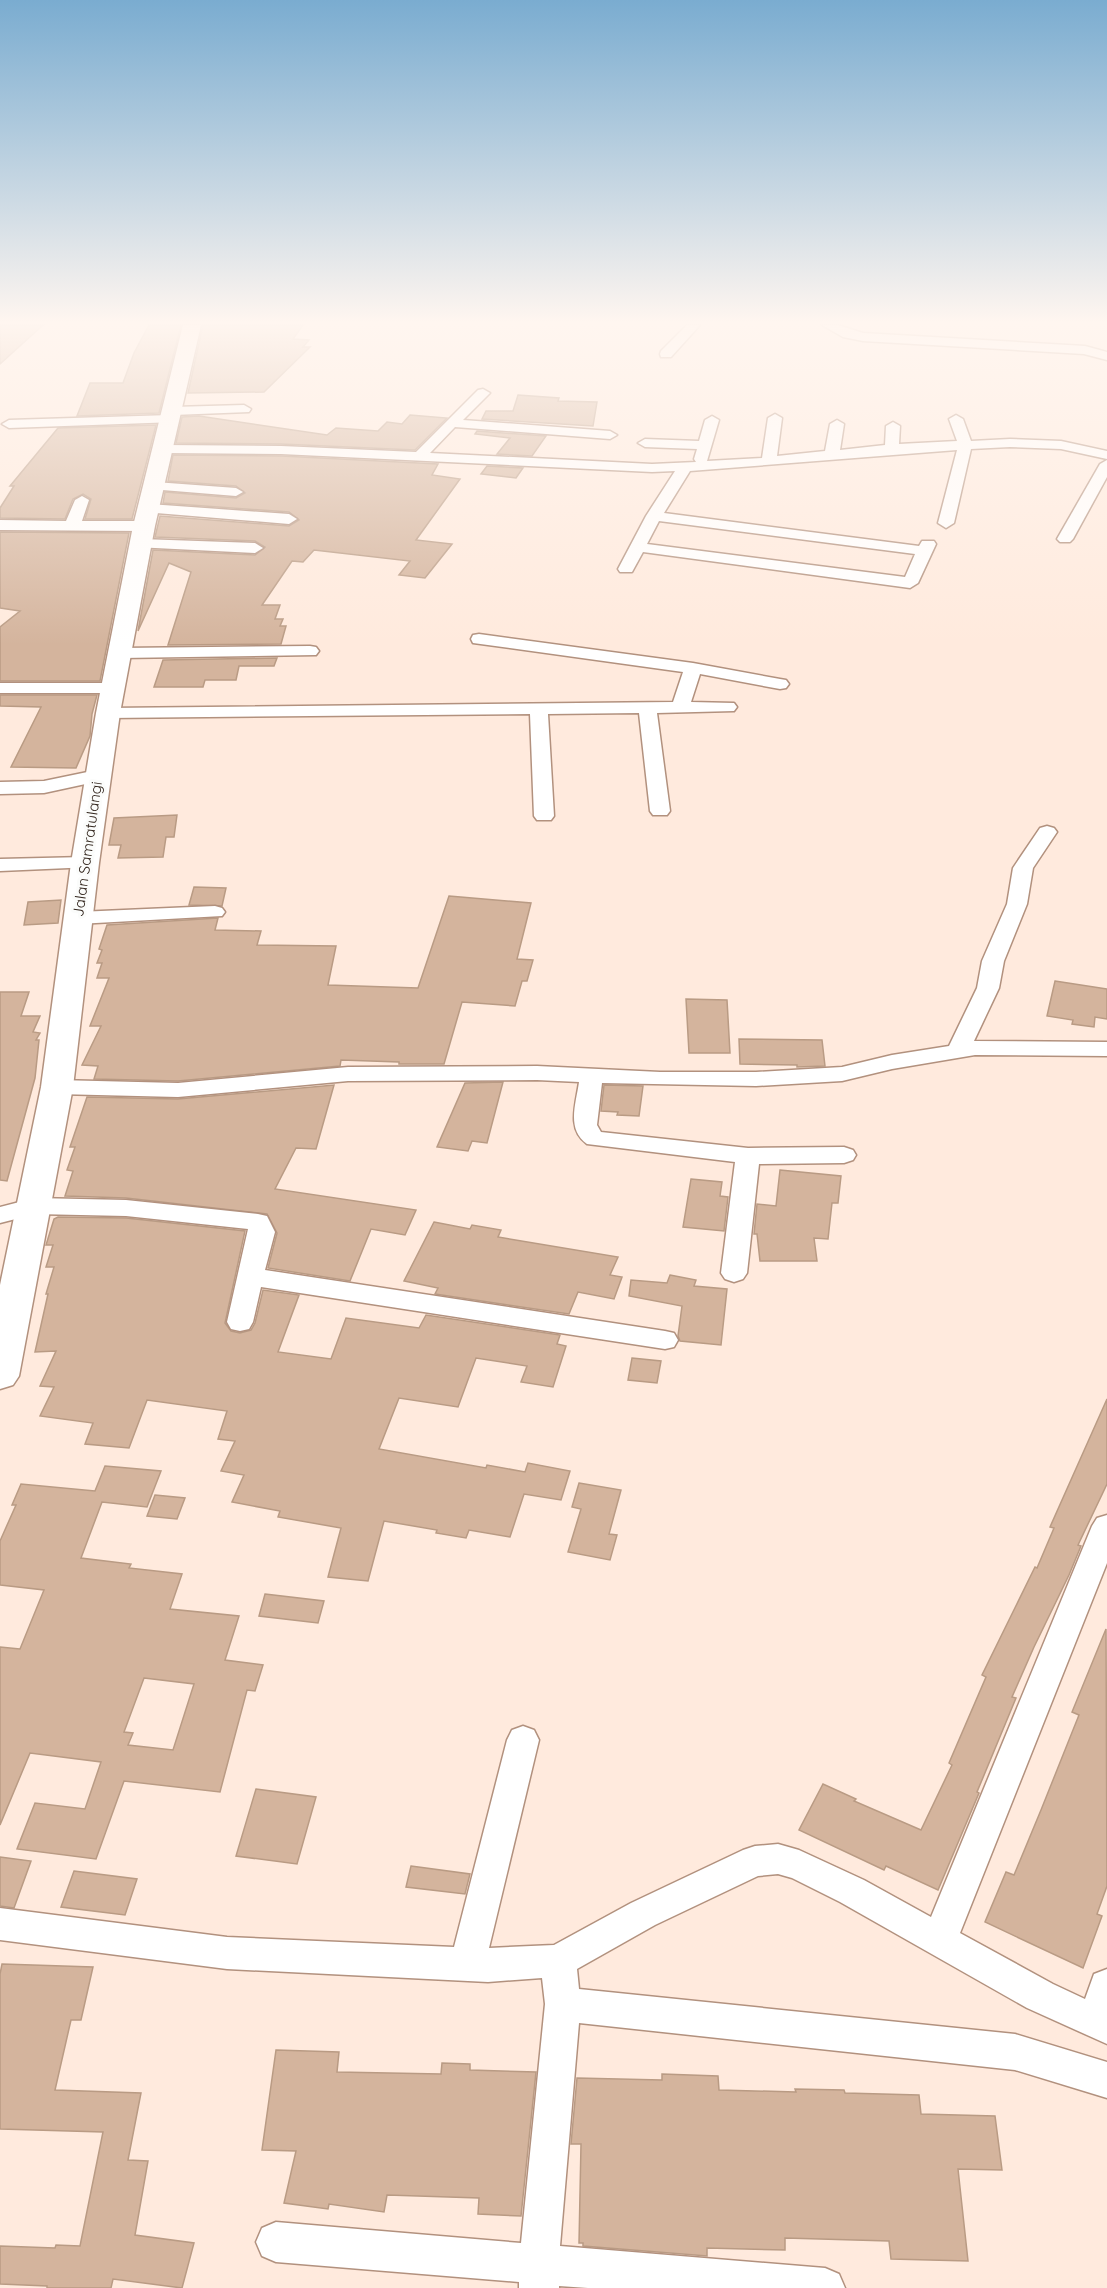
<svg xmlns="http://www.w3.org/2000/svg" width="1107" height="2288" font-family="Quicksand,sans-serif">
	<rect width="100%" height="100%" fill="#ffeadd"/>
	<g fill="#d4b49d" stroke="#b99b84" stroke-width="1.5" fill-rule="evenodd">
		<path d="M 0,325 L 43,325 L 0,364 Z"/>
		<path d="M 149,325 L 181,325 L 159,413 L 77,416 L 90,383 L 123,383 L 134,353 Z"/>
		<path d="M 203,325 L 303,325 L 293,339 L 309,340 L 303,347 L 310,347 L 264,392 L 188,393 Z"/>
		<path d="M 518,395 L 559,398 L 558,401 L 597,402 L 593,426 L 482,419 L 486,411 L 513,411 Z"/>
		<path d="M 410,415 L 447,418 L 415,450 L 281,444 L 176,443 L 182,417 L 199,416 L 327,435 L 336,428 L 378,431 L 387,422 L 402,424 Z"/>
		<path d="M 156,425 L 132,519 L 85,519 L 91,499 L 83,494 L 73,499 L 65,519 L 0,518 L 0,508 L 14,486 L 10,486 L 58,428 Z"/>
		<path d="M 477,431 L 546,436 L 532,456 L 497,454 L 510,438 L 475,434 Z"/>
		<path d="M 173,455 L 281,456 L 438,464 L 432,475 L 460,479 L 416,540 L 452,544 L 425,578 L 399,575 L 410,561 L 314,550 L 303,562 L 292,561 L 262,605 L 280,605 L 275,619 L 283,619 L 280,626 L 286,626 L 281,644 L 168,645 L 191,572 L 169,563 L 138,631 L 153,550 L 255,555 L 265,547 L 255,541 L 155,537 L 160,516 L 289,526 L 299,520 L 289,512 L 163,503 L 165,492 L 236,498 L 245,493 L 236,486 L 168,481 Z"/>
		<path d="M 487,466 L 523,468 L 516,478 L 481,474 Z"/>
		<path d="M 0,532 L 129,533 L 100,681 L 0,681 L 0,627 L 20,611 L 0,608 Z"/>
		<path d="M 277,658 L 274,666 L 239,666 L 236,680 L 205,680 L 203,687 L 154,687 L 163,660 Z"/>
		<path d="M 0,695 L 97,695 L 92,714 L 90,736 L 76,768 L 11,767 L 41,707 L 0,706 Z"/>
		<path d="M 177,815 L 174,837 L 166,837 L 163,857 L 118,858 L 121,845 L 109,845 L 114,818 Z"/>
		<path d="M 194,887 L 226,888 L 222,906 L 189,905 Z"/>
		<path d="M 449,896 L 531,903 L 517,959 L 533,960 L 527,981 L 522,981 L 515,1006 L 462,1002 L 444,1064 L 399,1064 L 399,1062 L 341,1060 L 340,1066 L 178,1081 L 94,1079 L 98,1066 L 82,1065 L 101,1026 L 90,1026 L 109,978 L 97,978 L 102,963 L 97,963 L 102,950 L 99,949 L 107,925 L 218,918 L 215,930 L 261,931 L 257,945 L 336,946 L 328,985 L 418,988 Z"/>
		<path d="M 61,900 L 58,923 L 24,925 L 28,902 Z"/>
		<path d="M 1055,981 L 1107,989 L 1107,1019 L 1095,1017 L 1094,1027 L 1072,1024 L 1073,1020 L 1047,1016 Z"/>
		<path d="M 0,992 L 29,992 L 21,1016 L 40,1016 L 33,1032 L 40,1033 L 36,1040 L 39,1040 L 35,1078 L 7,1181 L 0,1180 Z"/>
		<path d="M 686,999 L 727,1000 L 730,1053 L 689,1053 Z"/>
		<path d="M 739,1039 L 822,1040 L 825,1066 L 797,1067 L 797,1065 L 740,1064 Z"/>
		<path d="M 503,1082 L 487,1143 L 472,1141 L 468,1151 L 437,1147 L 465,1083 Z"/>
		<path d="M 334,1085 L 316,1149 L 296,1148 L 275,1189 L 416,1210 L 405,1235 L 371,1229 L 350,1281 L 268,1268 L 277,1233 L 267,1214 L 126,1198 L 65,1196 L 73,1171 L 67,1170 L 75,1147 L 70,1147 L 87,1097 L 178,1099 Z"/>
		<path d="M 604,1085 L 643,1086 L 639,1116 L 617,1115 L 618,1112 L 601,1111 Z"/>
		<path d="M 780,1170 L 841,1176 L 838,1203 L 832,1203 L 828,1239 L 814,1238 L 817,1261 L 760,1261 L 757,1234 L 754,1234 L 757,1204 L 776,1206 Z"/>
		<path d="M 691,1179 L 722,1182 L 720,1196 L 728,1197 L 724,1231 L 683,1227 Z"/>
		<path d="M 58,1217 L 126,1218 L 245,1231 L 225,1323 L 231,1331 L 240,1333 L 251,1330 L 255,1323 L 263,1290 L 299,1295 L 278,1352 L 331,1359 L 346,1318 L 419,1328 L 426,1315 L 560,1335 L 557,1344 L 566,1346 L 553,1387 L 521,1382 L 527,1366 L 476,1358 L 458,1407 L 399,1398 L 379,1449 L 486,1468 L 487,1465 L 525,1472 L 528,1463 L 570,1471 L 561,1500 L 524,1494 L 510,1537 L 469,1530 L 466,1538 L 436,1533 L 437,1530 L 384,1521 L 368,1581 L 328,1577 L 341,1528 L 278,1517 L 280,1511 L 232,1502 L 244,1475 L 221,1471 L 235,1441 L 218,1439 L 227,1411 L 147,1400 L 129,1448 L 85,1444 L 93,1423 L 40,1416 L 54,1387 L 40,1386 L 56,1351 L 35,1352 L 48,1294 L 46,1294 L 54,1267 L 46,1267 L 53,1245 L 46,1245 L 54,1219 Z"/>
		<path d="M 434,1222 L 470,1229 L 472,1225 L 501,1230 L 498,1237 L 618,1257 L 610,1275 L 622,1277 L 614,1299 L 578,1292 L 569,1314 L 435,1294 L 438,1288 L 404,1281 Z"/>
		<path d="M 670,1275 L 696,1280 L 694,1286 L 727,1289 L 721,1345 L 680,1341 L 678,1336 L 682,1306 L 629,1296 L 631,1280 L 667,1283 Z"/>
		<path d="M 632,1358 L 661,1361 L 657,1383 L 628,1380 Z"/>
		<path d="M 1107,1399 L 1107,1484 L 1078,1545 L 1081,1546 L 1069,1575 L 1034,1647 L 1012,1697 L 1016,1698 L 977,1792 L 979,1793 L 938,1890 L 886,1866 L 884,1870 L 799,1830 L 823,1784 L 856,1799 L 854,1801 L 921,1830 L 952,1765 L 949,1763 L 986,1677 L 982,1675 L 1035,1567 L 1037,1568 L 1054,1528 L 1050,1527 Z"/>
		<path d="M 105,1466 L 161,1471 L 147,1507 L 102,1502 L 81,1558 L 131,1564 L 129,1568 L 182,1574 L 170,1609 L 239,1616 L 225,1660 L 263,1665 L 255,1691 L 247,1690 L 220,1792 L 124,1781 L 96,1859 L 17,1849 L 35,1803 L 85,1809 L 101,1762 L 30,1753 L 0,1825 L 0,1647 L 20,1649 L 44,1590 L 0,1585 L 0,1541 L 16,1505 L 12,1505 L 21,1484 L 95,1491 ZM 144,1678 L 194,1684 L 173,1750 L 128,1745 L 133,1733 L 124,1732 Z"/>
		<path d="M 579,1483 L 621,1490 L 609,1534 L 617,1535 L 610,1560 L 568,1552 L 581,1509 L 572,1507 Z"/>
		<path d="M 155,1495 L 185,1498 L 177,1519 L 147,1516 Z"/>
		<path d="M 265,1594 L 324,1601 L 318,1623 L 259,1616 Z"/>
		<path d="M 1106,1629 L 1107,1886 L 1097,1914 L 1102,1916 L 1083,1968 L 985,1922 L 1006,1872 L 1014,1875 L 1041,1810 L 1079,1715 L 1072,1712 Z"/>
		<path d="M 256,1789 L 316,1797 L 297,1864 L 236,1856 Z"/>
		<path d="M 0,1857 L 31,1861 L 14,1908 L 0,1906 Z"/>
		<path d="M 411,1866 L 470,1874 L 465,1894 L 406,1887 Z"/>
		<path d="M 74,1871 L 137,1879 L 125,1915 L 61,1907 Z"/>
		<path d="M 2,1964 L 93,1967 L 81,2020 L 71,2020 L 55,2090 L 141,2093 L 128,2160 L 148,2161 L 135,2235 L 194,2243 L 182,2288 L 113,2279 L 111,2288 L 47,2288 L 47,2286 L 0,2284 L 0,2246 L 55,2248 L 56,2245 L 80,2246 L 103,2132 L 0,2129 L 0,1974 Z"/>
		<path d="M 276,2050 L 339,2052 L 337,2072 L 441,2074 L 442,2063 L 470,2064 L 470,2070 L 536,2072 L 521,2216 L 478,2214 L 479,2198 L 387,2195 L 384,2212 L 329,2204 L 328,2209 L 284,2203 L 296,2151 L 262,2150 Z"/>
		<path d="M 662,2074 L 718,2076 L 719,2090 L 796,2092 L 795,2089 L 844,2090 L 845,2093 L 919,2095 L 921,2114 L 995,2116 L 1002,2170 L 958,2169 L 968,2261 L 891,2259 L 889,2241 L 785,2238 L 785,2250 L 707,2248 L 707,2256 L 583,2246 L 583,2243 L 579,2243 L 581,2144 L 571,2144 L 577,2078 L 662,2080 Z"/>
	</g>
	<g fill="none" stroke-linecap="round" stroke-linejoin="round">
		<defs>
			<g id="street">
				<path d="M 687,325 L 700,325 L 671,357 L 661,357 L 660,354 L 661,351 Z"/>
				<path d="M 822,325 L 838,325 L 863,333 L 1085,346 L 1107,352 L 1107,360 L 1084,354 L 863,341 L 843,337 Z"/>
				<path d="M 483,389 L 490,393 L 463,420 L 610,431 L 617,435 L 610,439 L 455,427 L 430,453 L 652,464 L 696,462 L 694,459 L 697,449 L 645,447 L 638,443 L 645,439 L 699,441 L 705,420 L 712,416 L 719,420 L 707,461 L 762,458 L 768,418 L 775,414 L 782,418 L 777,456 L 825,451 L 830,424 L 837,420 L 844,424 L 840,450 L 885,445 L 886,426 L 893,422 L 900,426 L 899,444 L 957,441 L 949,419 L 956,415 L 963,419 L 971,441 L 1010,439 L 1061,441 L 1107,451 L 1107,459 L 1061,449 L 1010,447 L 971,449 L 954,523 L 946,528 L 938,523 L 957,450 L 690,471 L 664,513 L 919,546 L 922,541 L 934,541 L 936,544 L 918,583 L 910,588 L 643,552 L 632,572 L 620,572 L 618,569 L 646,516 L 675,471 L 652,472 L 281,454 L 164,453 L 157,449 L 164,445 L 281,446 L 416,452 L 478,390 ZM 659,521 L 915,554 L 905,577 L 647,544 Z"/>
				<path d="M 244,405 L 251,409 L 249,412 L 173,415 L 166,411 L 173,407 Z"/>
				<path d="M 171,415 L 176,416 L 178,419 L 176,422 L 9,428 L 2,424 L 9,420 Z"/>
				<path d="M 1107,460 L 1107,477 L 1073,539 L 1070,542 L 1060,542 L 1057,539 L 1100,464 Z"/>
				<path d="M 155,482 L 236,488 L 243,492 L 236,496 L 150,489 L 148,486 L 150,483 Z"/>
				<path d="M 82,496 L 89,500 L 82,521 L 144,521 L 152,526 L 144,531 L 0,530 L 0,520 L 66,521 L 75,500 Z"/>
				<path d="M 149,504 L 289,514 L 297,519 L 289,524 L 144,512 L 141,509 L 144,506 Z"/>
				<path d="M 141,539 L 255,543 L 263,548 L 255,553 L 135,547 L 133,544 L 135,541 Z"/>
				<path d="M 479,634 L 693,663 L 780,679 L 786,680 L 789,684 L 786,688 L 780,689 L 700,674 L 691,702 L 734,703 L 737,707 L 734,711 L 657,713 L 670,811 L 667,815 L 653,815 L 650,811 L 639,713 L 548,714 L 554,816 L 551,820 L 537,820 L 534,816 L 530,714 L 108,718 L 102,717 L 99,713 L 102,709 L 108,708 L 673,702 L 683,672 L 473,643 L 471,639 L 473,635 Z"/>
				<path d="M 310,646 L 316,647 L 319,651 L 316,655 L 121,658 L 115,657 L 112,653 L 115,649 L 121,648 Z"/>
				<path d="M 0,683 L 113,683 L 119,684 L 122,688 L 119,692 L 113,693 L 0,693 Z"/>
				<path d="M 97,770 L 104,772 L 106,776 L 104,780 L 44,793 L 0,794 L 0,782 L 44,781 Z"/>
				<path d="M 1047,826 L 1054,828 L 1057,832 L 1033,868 L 1027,904 L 1004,961 L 999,988 L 974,1041 L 1107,1042 L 1107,1056 L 975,1055 L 892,1069 L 842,1081 L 756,1086 L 602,1083 L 597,1125 L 601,1132 L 748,1148 L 844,1147 L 853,1150 L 856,1155 L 853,1160 L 844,1163 L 759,1164 L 747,1273 L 743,1279 L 734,1282 L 725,1279 L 721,1273 L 735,1162 L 587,1144 C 566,1129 576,1104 579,1082 L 537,1080 L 348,1081 L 178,1097 L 57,1094 L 49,1092 L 45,1087 L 49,1082 L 57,1080 L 178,1083 L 348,1067 L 537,1066 L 660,1072 L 756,1072 L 842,1067 L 892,1055 L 949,1046 L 977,988 L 982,961 L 1007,904 L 1013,868 L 1040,828 Z"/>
				<path d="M 85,857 L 92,859 L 95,863 L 92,867 L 0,871 L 0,859 Z"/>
				<path d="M 215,906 L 222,908 L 225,912 L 222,916 L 78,924 L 71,922 L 68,918 L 71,914 L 78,912 Z"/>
				<path d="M 35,1198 L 126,1200 L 258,1214 L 267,1216 L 275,1232 L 265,1270 L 665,1331 L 674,1333 L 678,1340 L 674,1347 L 665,1349 L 261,1287 L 253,1322 L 249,1329 L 240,1331 L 231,1329 L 227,1322 L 248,1229 L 126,1216 L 35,1214 L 0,1223 L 0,1207 Z"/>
				<path d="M 1107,1515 L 1107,1563 L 960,1933 L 1053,1984 L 1085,1999 L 1094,1974 L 1107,1969 L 1107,2044 L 1027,2008 L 840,1902 L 792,1878 L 778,1874 L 758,1876 L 655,1925 L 577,1969 L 579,1989 L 1015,2034 L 1107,2062 L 1107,2098 L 1015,2070 L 579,2023 L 560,2246 L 825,2268 L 839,2274 L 845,2288 L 588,2288 L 559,2286 L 559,2288 L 519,2288 L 519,2282 L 276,2262 L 262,2256 L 256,2242 L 262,2228 L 276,2222 L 521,2243 L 545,2004 L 542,1978 L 488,1982 L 227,1969 L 0,1940 L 0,1908 L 227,1937 L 454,1947 L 507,1740 L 512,1730 L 523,1726 L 534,1730 L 539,1740 L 489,1948 L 554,1945 L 631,1903 L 743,1850 L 755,1846 L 778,1844 L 799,1850 L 864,1880 L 931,1917 L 1092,1526 L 1097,1518 Z"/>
			</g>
			<path id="secondary" d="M 183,325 L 201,325 L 155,526 L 120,713 L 99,863 L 73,1087 L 19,1376 L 13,1385 L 0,1389 L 0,1285 L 41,1087 L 71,863 L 96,713 L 133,526 Z"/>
		</defs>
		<use href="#street" stroke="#b2917e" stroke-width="3"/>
		<use href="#secondary" stroke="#b2917e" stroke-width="3"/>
		<use href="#street" fill="#fff" fill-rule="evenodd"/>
		<use href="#secondary" fill="#fff" fill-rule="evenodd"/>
	</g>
	<linearGradient id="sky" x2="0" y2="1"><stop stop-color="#7aacd0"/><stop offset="0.5" stop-color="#fff6f0"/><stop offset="1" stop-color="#fff6f0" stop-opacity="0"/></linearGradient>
	<rect width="1107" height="645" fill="url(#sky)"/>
	<g text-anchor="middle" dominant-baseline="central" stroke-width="6" stroke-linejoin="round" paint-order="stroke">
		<g font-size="15" fill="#31241c" stroke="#fbfcfb">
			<text transform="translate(87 849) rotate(-82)">Jalan Samratulangi</text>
		</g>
	</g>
</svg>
